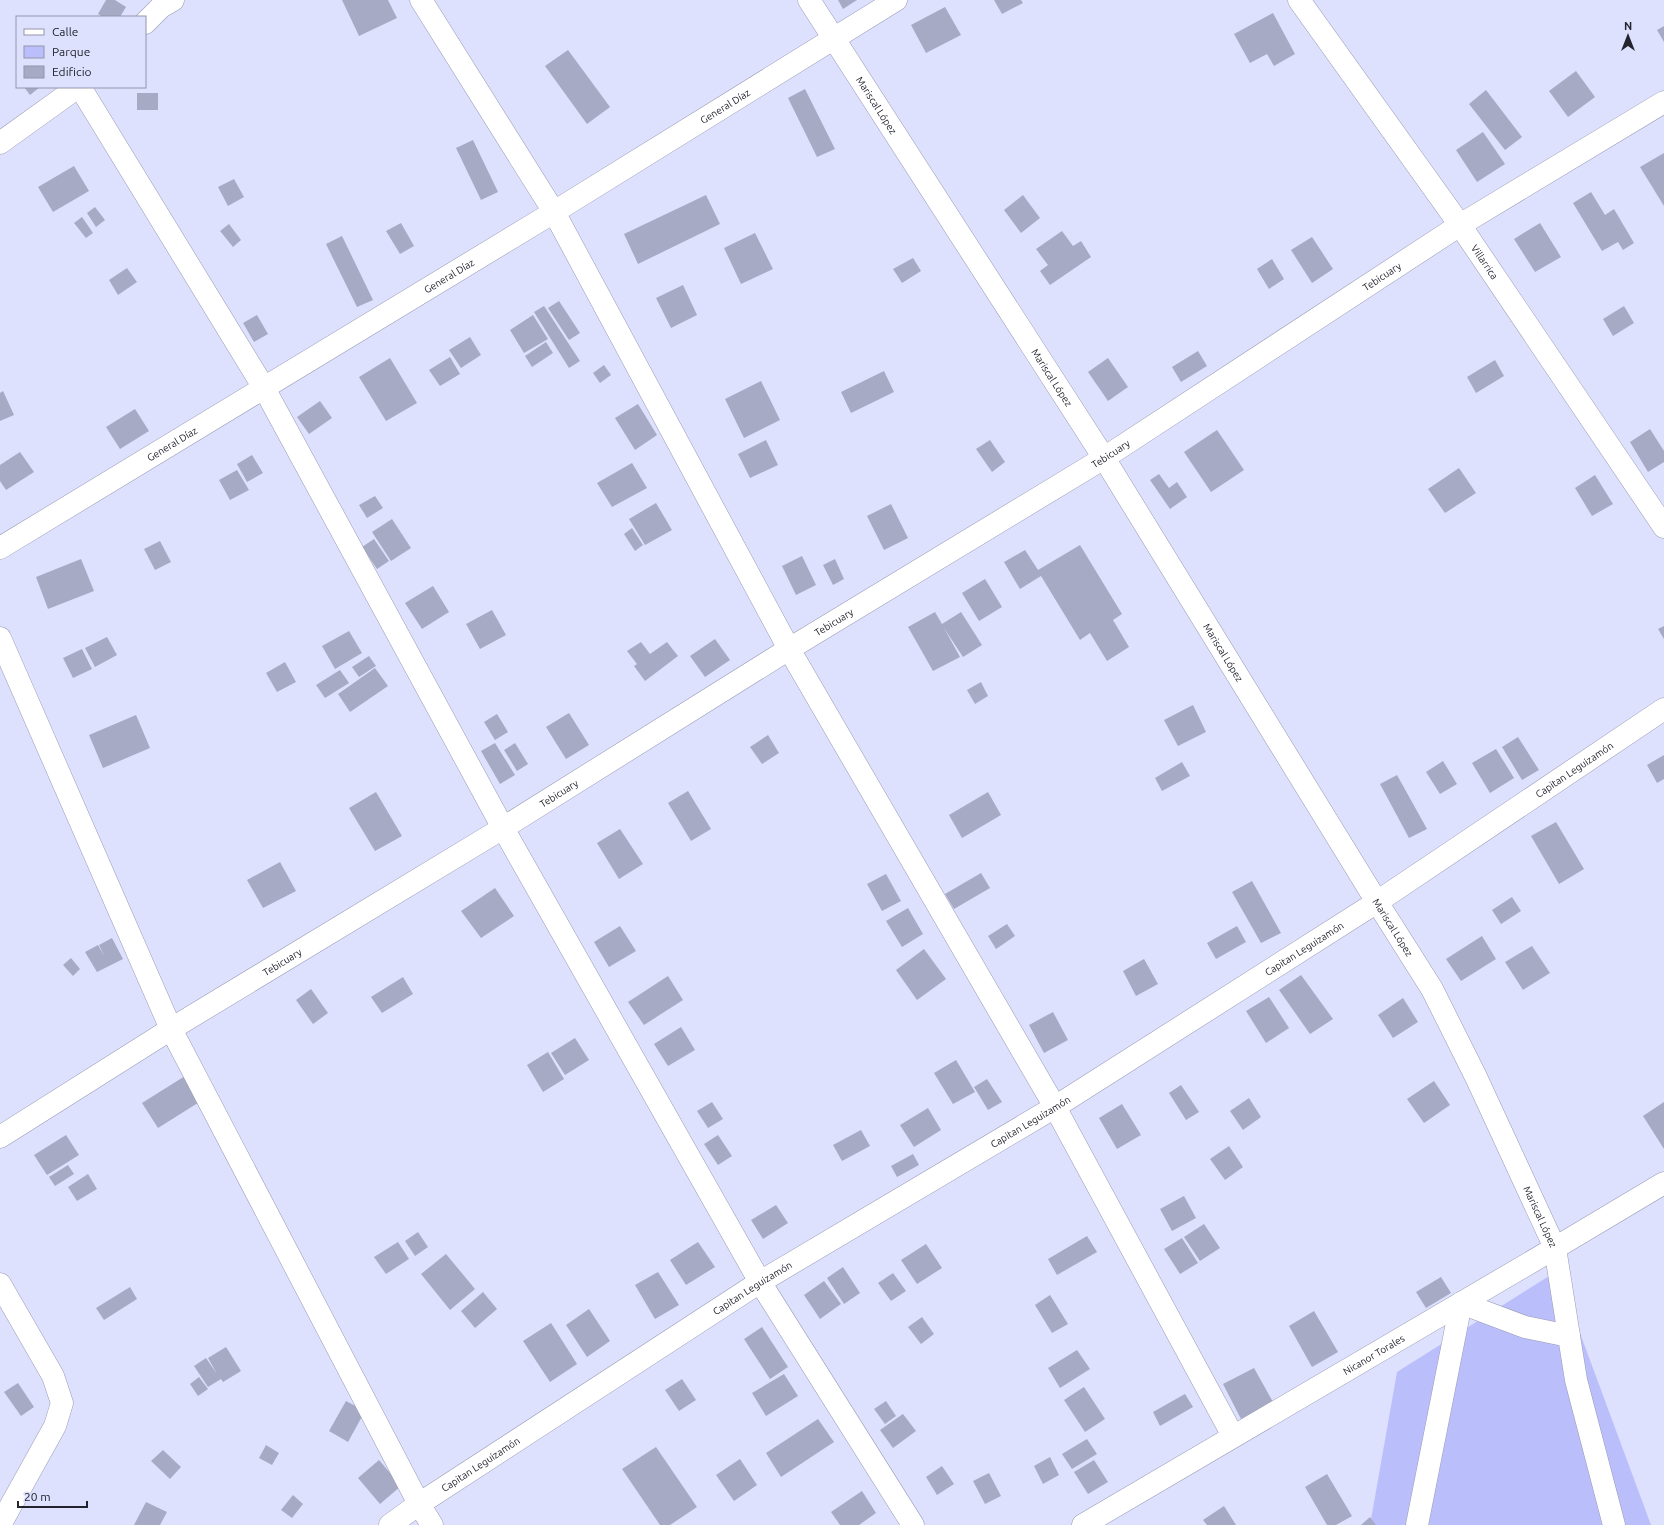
<svg xmlns="http://www.w3.org/2000/svg" width="1664" height="1525" font-family="Ubuntu,sans-serif">
	<rect width="100%" height="100%" fill="#dee1fe"/>
	<path fill="#babefb" d="M 1557,1271 L 1651,1525 L 1370,1525 L 1397,1372 Z"/>
	<g fill="#a7aac5">
		<path d="M 106,0 L 115,0 L 126,7 L 120,17 L 103,17 L 98,14 Z"/>
		<path d="M 342,0 L 388,0 L 397,18 L 359,36 Z"/>
		<path d="M 838,0 L 857,0 L 843,9 Z"/>
		<path d="M 994,0 L 1021,0 L 1023,3 L 1002,14 Z"/>
		<path d="M 945,7 L 961,35 L 926,53 L 911,25 Z"/>
		<path d="M 1273,13 L 1295,54 L 1274,66 L 1267,54 L 1250,63 L 1234,34 Z"/>
		<path d="M 1664,26 L 1664,42 L 1657,30 Z"/>
		<path d="M 568,50 L 610,107 L 587,124 L 545,66 Z"/>
		<path d="M 1576,71 L 1595,97 L 1568,117 L 1549,91 Z"/>
		<path d="M 24,87 L 40,87 L 30,95 Z"/>
		<path d="M 805,89 L 835,149 L 817,157 L 788,98 Z"/>
		<path d="M 1486,90 L 1522,137 L 1505,150 L 1469,104 Z"/>
		<rect x="137" y="93" width="21" height="17"/>
		<path d="M 1483,132 L 1505,164 L 1477,182 L 1456,150 Z"/>
		<path d="M 473,140 L 498,192 L 481,200 L 456,148 Z"/>
		<path d="M 1664,153 L 1664,206 L 1640,167 Z"/>
		<path d="M 74,166 L 89,191 L 53,212 L 38,187 Z"/>
		<path d="M 234,179 L 244,197 L 228,206 L 218,187 Z"/>
		<path d="M 1591,192 L 1605,215 L 1614,209 L 1634,243 L 1623,250 L 1618,242 L 1602,251 L 1573,203 Z"/>
		<path d="M 706,195 L 720,224 L 638,264 L 624,234 Z"/>
		<path d="M 1023,195 L 1040,218 L 1021,233 L 1004,210 Z"/>
		<path d="M 95,207 L 105,220 L 96,227 L 87,213 Z"/>
		<path d="M 82,217 L 93,233 L 86,238 L 74,223 Z"/>
		<path d="M 401,223 L 414,246 L 400,254 L 386,231 Z"/>
		<path d="M 1540,223 L 1561,257 L 1535,272 L 1514,239 Z"/>
		<path d="M 229,224 L 241,240 L 233,247 L 220,231 Z"/>
		<path d="M 1062,231 L 1073,246 L 1081,241 L 1091,257 L 1050,285 L 1040,271 L 1048,265 L 1036,249 Z"/>
		<path d="M 755,233 L 773,269 L 741,284 L 724,248 Z"/>
		<path d="M 342,236 L 373,300 L 357,307 L 326,244 Z"/>
		<path d="M 1312,237 L 1333,269 L 1312,283 L 1291,250 Z"/>
		<path d="M 913,258 L 921,271 L 902,283 L 893,269 Z"/>
		<path d="M 1272,259 L 1284,279 L 1269,289 L 1257,269 Z"/>
		<path d="M 127,268 L 137,282 L 118,295 L 109,280 Z"/>
		<path d="M 683,285 L 697,315 L 671,328 L 656,298 Z"/>
		<path d="M 559,301 L 580,333 L 569,340 L 548,308 Z"/>
		<path d="M 544,306 L 580,361 L 569,368 L 534,312 Z"/>
		<path d="M 1624,306 L 1634,323 L 1613,336 L 1603,319 Z"/>
		<path d="M 257,315 L 268,334 L 254,342 L 243,323 Z"/>
		<path d="M 533,315 L 548,339 L 524,353 L 510,330 Z"/>
		<path d="M 470,337 L 481,355 L 461,368 L 449,350 Z"/>
		<path d="M 546,342 L 553,353 L 532,367 L 525,356 Z"/>
		<path d="M 1198,351 L 1207,366 L 1181,382 L 1172,367 Z"/>
		<path d="M 450,357 L 460,374 L 440,386 L 429,370 Z"/>
		<path d="M 390,358 L 417,403 L 386,421 L 359,377 Z"/>
		<path d="M 1108,358 L 1128,387 L 1108,401 L 1088,372 Z"/>
		<path d="M 1495,360 L 1504,376 L 1476,393 L 1467,377 Z"/>
		<path d="M 604,365 L 611,375 L 600,383 L 593,373 Z"/>
		<path d="M 884,371 L 894,392 L 851,413 L 841,392 Z"/>
		<path d="M 761,381 L 780,420 L 744,438 L 725,399 Z"/>
		<path d="M 3,391 L 14,415 L 0,421 L 0,393 Z"/>
		<path d="M 320,401 L 332,418 L 309,434 L 297,417 Z"/>
		<path d="M 638,404 L 657,435 L 635,450 L 615,418 Z"/>
		<path d="M 135,409 L 149,431 L 120,449 L 106,427 Z"/>
		<path d="M 1650,429 L 1664,451 L 1664,462 L 1648,472 L 1630,442 Z"/>
		<path d="M 1217,430 L 1244,470 L 1211,492 L 1184,452 Z"/>
		<path d="M 766,440 L 778,465 L 750,478 L 738,454 Z"/>
		<path d="M 990,440 L 1005,462 L 992,472 L 976,449 Z"/>
		<path d="M 20,452 L 34,472 L 6,490 L 0,481 L 0,465 Z"/>
		<path d="M 252,455 L 263,473 L 247,482 L 237,464 Z"/>
		<path d="M 632,463 L 647,488 L 612,507 L 597,483 Z"/>
		<path d="M 1459,468 L 1476,493 L 1445,513 L 1428,489 Z"/>
		<path d="M 237,470 L 249,490 L 230,500 L 219,480 Z"/>
		<path d="M 1159,474 L 1169,488 L 1177,482 L 1187,497 L 1170,509 L 1150,480 Z"/>
		<path d="M 1595,475 L 1613,504 L 1592,516 L 1575,488 Z"/>
		<path d="M 375,496 L 383,508 L 367,518 L 359,505 Z"/>
		<path d="M 656,503 L 672,530 L 645,545 L 629,519 Z"/>
		<path d="M 891,504 L 908,538 L 884,550 L 867,516 Z"/>
		<path d="M 392,519 L 411,548 L 391,561 L 372,532 Z"/>
		<path d="M 632,528 L 643,545 L 635,551 L 624,534 Z"/>
		<path d="M 374,539 L 389,561 L 377,569 L 362,547 Z"/>
		<path d="M 160,541 L 171,562 L 155,570 L 144,549 Z"/>
		<path d="M 1080,545 L 1122,614 L 1113,620 L 1129,647 L 1107,661 L 1090,633 L 1080,640 L 1041,576 L 1020,589 L 1004,562 L 1025,550 L 1038,570 Z"/>
		<path d="M 802,556 L 816,585 L 796,595 L 782,566 Z"/>
		<path d="M 81,559 L 94,591 L 48,609 L 36,577 Z"/>
		<path d="M 835,559 L 844,579 L 833,585 L 823,565 Z"/>
		<path d="M 985,579 L 1002,607 L 979,621 L 962,593 Z"/>
		<path d="M 433,586 L 449,612 L 422,629 L 405,603 Z"/>
		<path d="M 492,610 L 506,635 L 480,649 L 466,624 Z"/>
		<path d="M 935,612 L 942,624 L 961,612 L 982,645 L 963,657 L 944,628 L 960,657 L 933,671 L 908,627 Z"/>
		<path d="M 1664,626 L 1664,639 L 1658,629 Z"/>
		<path d="M 349,631 L 362,653 L 335,669 L 322,646 Z"/>
		<path d="M 107,637 L 117,655 L 95,667 L 85,648 Z"/>
		<path d="M 715,639 L 730,660 L 705,677 L 690,656 Z"/>
		<path d="M 641,642 L 650,654 L 667,642 L 678,656 L 645,681 L 634,666 L 637,664 L 627,651 Z"/>
		<path d="M 82,649 L 92,669 L 73,678 L 63,658 Z"/>
		<path d="M 369,656 L 376,666 L 359,677 L 352,667 Z"/>
		<path d="M 285,662 L 296,682 L 277,692 L 266,673 Z"/>
		<path d="M 375,668 L 388,686 L 350,712 L 338,694 Z"/>
		<path d="M 340,670 L 349,683 L 325,698 L 316,685 Z"/>
		<path d="M 981,682 L 988,696 L 975,704 L 967,690 Z"/>
		<path d="M 1193,705 L 1206,732 L 1178,746 L 1164,720 Z"/>
		<path d="M 569,713 L 589,745 L 566,759 L 546,727 Z"/>
		<path d="M 497,714 L 508,732 L 495,740 L 484,722 Z"/>
		<path d="M 136,715 L 150,748 L 103,768 L 89,735 Z"/>
		<path d="M 768,735 L 779,753 L 762,764 L 750,747 Z"/>
		<path d="M 1518,737 L 1539,770 L 1522,780 L 1502,747 Z"/>
		<path d="M 495,743 L 515,775 L 500,784 L 481,751 Z"/>
		<path d="M 515,743 L 528,764 L 517,771 L 504,750 Z"/>
		<path d="M 1496,749 L 1514,778 L 1490,793 L 1472,763 Z"/>
		<path d="M 1664,755 L 1664,779 L 1657,783 L 1647,765 Z"/>
		<path d="M 1443,761 L 1457,784 L 1440,794 L 1426,772 Z"/>
		<path d="M 1182,762 L 1190,776 L 1162,791 L 1155,778 Z"/>
		<path d="M 1397,775 L 1427,829 L 1409,838 L 1380,784 Z"/>
		<path d="M 688,791 L 711,829 L 691,841 L 668,803 Z"/>
		<path d="M 376,792 L 402,836 L 375,851 L 349,808 Z"/>
		<path d="M 988,792 L 1001,815 L 962,838 L 949,815 Z"/>
		<path d="M 1556,822 L 1584,869 L 1559,884 L 1531,836 Z"/>
		<path d="M 620,829 L 643,864 L 619,879 L 597,843 Z"/>
		<path d="M 280,862 L 296,891 L 263,908 L 247,880 Z"/>
		<path d="M 981,873 L 990,888 L 954,909 L 945,894 Z"/>
		<path d="M 886,874 L 901,901 L 882,911 L 867,884 Z"/>
		<path d="M 1252,881 L 1281,933 L 1261,943 L 1232,892 Z"/>
		<path d="M 495,888 L 514,916 L 481,938 L 461,911 Z"/>
		<path d="M 1512,897 L 1521,911 L 1501,924 L 1492,910 Z"/>
		<path d="M 908,908 L 923,934 L 902,947 L 886,921 Z"/>
		<path d="M 1007,924 L 1015,936 L 996,949 L 988,936 Z"/>
		<path d="M 620,926 L 636,951 L 609,967 L 594,942 Z"/>
		<path d="M 1237,926 L 1246,942 L 1216,959 L 1207,943 Z"/>
		<path d="M 1482,936 L 1496,959 L 1461,981 L 1446,959 Z"/>
		<path d="M 112,938 L 123,959 L 97,972 L 85,952 L 98,945 L 105,957 L 99,945 Z"/>
		<path d="M 1532,946 L 1550,973 L 1523,990 L 1505,962 Z"/>
		<path d="M 924,949 L 946,979 L 917,1000 L 896,970 Z"/>
		<path d="M 71,958 L 80,969 L 73,976 L 63,965 Z"/>
		<path d="M 1144,959 L 1158,984 L 1136,996 L 1123,971 Z"/>
		<path d="M 1301,975 L 1333,1019 L 1310,1034 L 1279,990 Z"/>
		<path d="M 668,976 L 683,1000 L 644,1025 L 628,1002 Z"/>
		<path d="M 403,977 L 413,994 L 382,1013 L 371,997 Z"/>
		<path d="M 311,989 L 328,1013 L 313,1024 L 296,1000 Z"/>
		<path d="M 1269,997 L 1289,1028 L 1266,1043 L 1246,1011 Z"/>
		<path d="M 1403,998 L 1418,1022 L 1393,1038 L 1378,1015 Z"/>
		<path d="M 1053,1012 L 1068,1040 L 1044,1053 L 1029,1025 Z"/>
		<path d="M 681,1027 L 695,1050 L 668,1066 L 654,1044 Z"/>
		<path d="M 575,1038 L 589,1060 L 565,1075 L 551,1053 Z"/>
		<path d="M 548,1052 L 564,1079 L 543,1092 L 527,1065 Z"/>
		<path d="M 956,1060 L 975,1092 L 953,1104 L 934,1073 Z"/>
		<path d="M 185,1076 L 201,1101 L 158,1128 L 142,1103 Z"/>
		<path d="M 987,1079 L 1002,1102 L 988,1110 L 974,1087 Z"/>
		<path d="M 1434,1081 L 1450,1105 L 1424,1123 L 1407,1099 Z"/>
		<path d="M 1181,1085 L 1199,1112 L 1186,1120 L 1169,1093 Z"/>
		<path d="M 1249,1098 L 1261,1117 L 1243,1130 L 1230,1111 Z"/>
		<path d="M 712,1102 L 723,1119 L 708,1128 L 697,1111 Z"/>
		<path d="M 1664,1102 L 1664,1149 L 1643,1116 Z"/>
		<path d="M 1122,1104 L 1141,1135 L 1117,1149 L 1099,1118 Z"/>
		<path d="M 928,1108 L 941,1130 L 914,1147 L 900,1125 Z"/>
		<path d="M 861,1130 L 870,1146 L 842,1161 L 833,1145 Z"/>
		<path d="M 66,1135 L 79,1155 L 47,1175 L 34,1155 Z"/>
		<path d="M 718,1135 L 732,1156 L 718,1165 L 704,1144 Z"/>
		<path d="M 1229,1146 L 1243,1167 L 1225,1180 L 1210,1159 Z"/>
		<path d="M 913,1154 L 919,1165 L 897,1177 L 891,1166 Z"/>
		<path d="M 68,1165 L 74,1174 L 55,1186 L 49,1177 Z"/>
		<path d="M 88,1174 L 97,1189 L 77,1201 L 68,1187 Z"/>
		<path d="M 1184,1196 L 1196,1218 L 1172,1231 L 1160,1209 Z"/>
		<path d="M 776,1205 L 788,1223 L 763,1239 L 751,1220 Z"/>
		<path d="M 1204,1224 L 1220,1248 L 1200,1261 L 1184,1237 Z"/>
		<path d="M 418,1232 L 428,1247 L 415,1256 L 405,1241 Z"/>
		<path d="M 1087,1236 L 1097,1252 L 1057,1275 L 1048,1259 Z"/>
		<path d="M 1182,1238 L 1198,1263 L 1180,1274 L 1164,1249 Z"/>
		<path d="M 398,1242 L 409,1259 L 386,1274 L 374,1257 Z"/>
		<path d="M 698,1242 L 715,1267 L 686,1285 L 670,1260 Z"/>
		<path d="M 926,1244 L 942,1268 L 917,1284 L 901,1260 Z"/>
		<path d="M 446,1254 L 475,1289 L 450,1310 L 421,1274 Z"/>
		<path d="M 843,1267 L 860,1293 L 844,1304 L 827,1278 Z"/>
		<path d="M 658,1272 L 679,1305 L 655,1319 L 635,1285 Z"/>
		<path d="M 893,1273 L 906,1291 L 891,1301 L 878,1283 Z"/>
		<path d="M 1441,1277 L 1451,1293 L 1426,1308 L 1416,1292 Z"/>
		<path d="M 824,1281 L 841,1304 L 820,1319 L 804,1295 Z"/>
		<path d="M 130,1287 L 137,1299 L 104,1320 L 96,1308 Z"/>
		<path d="M 483,1292 L 497,1309 L 475,1328 L 461,1311 Z"/>
		<path d="M 1050,1295 L 1068,1324 L 1052,1333 L 1035,1305 Z"/>
		<path d="M 589,1309 L 610,1341 L 587,1357 L 566,1325 Z"/>
		<path d="M 1314,1311 L 1338,1352 L 1312,1367 L 1289,1326 Z"/>
		<path d="M 922,1317 L 934,1334 L 921,1344 L 908,1327 Z"/>
		<path d="M 551,1323 L 577,1364 L 550,1382 L 523,1341 Z"/>
		<path d="M 762,1327 L 788,1367 L 770,1379 L 744,1339 Z"/>
		<path d="M 226,1347 L 241,1371 L 223,1382 L 221,1379 L 208,1387 L 194,1366 L 206,1358 L 217,1374 L 208,1358 Z"/>
		<path d="M 1077,1350 L 1090,1369 L 1060,1388 L 1048,1368 Z"/>
		<path d="M 1254,1368 L 1273,1402 L 1241,1419 L 1223,1384 Z"/>
		<path d="M 784,1374 L 798,1396 L 766,1416 L 752,1393 Z"/>
		<path d="M 199,1377 L 208,1389 L 198,1396 L 190,1384 Z"/>
		<path d="M 682,1379 L 696,1400 L 679,1411 L 665,1390 Z"/>
		<path d="M 18,1383 L 34,1407 L 21,1416 L 4,1392 Z"/>
		<path d="M 1084,1387 L 1105,1419 L 1085,1432 L 1064,1400 Z"/>
		<path d="M 1185,1394 L 1193,1407 L 1160,1426 L 1153,1412 Z"/>
		<path d="M 346,1401 L 365,1411 L 348,1442 L 329,1431 Z"/>
		<path d="M 886,1401 L 896,1416 L 885,1424 L 874,1409 Z"/>
		<path d="M 903,1414 L 916,1431 L 893,1448 L 880,1430 Z"/>
		<path d="M 818,1419 L 834,1442 L 781,1477 L 766,1453 Z"/>
		<path d="M 1087,1439 L 1097,1454 L 1072,1469 L 1062,1454 Z"/>
		<path d="M 266,1445 L 279,1453 L 272,1465 L 259,1458 Z"/>
		<path d="M 656,1447 L 697,1507 L 670,1525 L 660,1525 L 622,1469 Z"/>
		<path d="M 163,1450 L 181,1467 L 170,1479 L 151,1461 Z"/>
		<path d="M 1050,1457 L 1059,1475 L 1043,1484 L 1034,1466 Z"/>
		<path d="M 740,1459 L 757,1485 L 734,1501 L 716,1475 Z"/>
		<path d="M 379,1460 L 401,1486 L 380,1504 L 358,1478 Z"/>
		<path d="M 1094,1460 L 1108,1482 L 1088,1494 L 1074,1472 Z"/>
		<path d="M 942,1466 L 954,1484 L 937,1495 L 926,1477 Z"/>
		<path d="M 989,1473 L 1001,1496 L 985,1504 L 973,1481 Z"/>
		<path d="M 1327,1474 L 1352,1516 L 1336,1525 L 1327,1525 L 1305,1487 Z"/>
		<path d="M 862,1491 L 876,1513 L 859,1525 L 840,1525 L 831,1512 Z"/>
		<path d="M 293,1495 L 303,1504 L 292,1518 L 281,1510 Z"/>
		<path d="M 146,1502 L 167,1512 L 160,1525 L 134,1525 Z"/>
		<path d="M 1224,1506 L 1236,1525 L 1207,1525 L 1203,1520 Z"/>
		<path d="M 1370,1517 L 1376,1525 L 1361,1525 Z"/>
	</g>
	<g fill="none" stroke-linecap="round" stroke-linejoin="round">
		<defs>
			<g id="minor">
				<path d="M 421,0 L 554,212 L 789,649 L 1055,1107 L 1233,1436"/>
				<path id="s1" d="M 809,0 L 1104,458 L 1377,902 L 1432,989 L 1476,1077 L 1555,1248 L 1569,1336"/>
				<path id="s2" d="M 1299,0 L 1460,225 L 1664,527"/>
				<path d="M 145,23 L 161,7 L 173,0"/>
				<path d="M 80,87 L 264,388 L 503,828 L 760,1282 L 913,1525"/>
				<path d="M 0,143 L 78,87"/>
				<path id="s3" d="M 0,548 L 554,212 L 896,0"/>
				<path d="M 0,638 L 171,1029 L 419,1504 L 432,1525"/>
				<path id="s4" d="M 0,1137 L 171,1029 L 503,828 L 789,649 L 1104,458 L 1460,225 L 1664,102"/>
				<path d="M 0,1284 L 53,1376 L 62,1403 L 55,1426 L 0,1525"/>
				<path id="s5" d="M 390,1525 L 419,1504 L 760,1282 L 1055,1107 L 1377,902 L 1664,709"/>
				<path id="s6" d="M 1083,1525 L 1555,1248 L 1664,1183"/>
				<path d="M 1417,1525 L 1461,1303 L 1525,1327 L 1569,1336 L 1576,1380 L 1614,1525"/>
			</g>
		</defs>
		<use href="#minor" stroke="#989bb6" stroke-width="23"/>
		<use href="#minor" stroke="#fff" stroke-width="22"/>
	</g>
	<g text-anchor="middle" dominant-baseline="central" stroke-width="4" stroke-linejoin="round" paint-order="stroke">
		<g font-size="10" fill="#22232d" stroke="#dee1fe">
			<text stroke="none"><textPath href="#s1" startOffset="125">Mariscal López</textPath></text>
			<text stroke="none"><textPath href="#s3" startOffset="849">General Díaz</textPath></text>
			<text stroke="none"><textPath href="#s2" startOffset="321">Villarrica</textPath></text>
			<text stroke="none"><textPath href="#s3" startOffset="525">General Díaz</textPath></text>
			<text stroke="none"><textPath href="#s4" startOffset="1628">Tebicuary</textPath></text>
			<text stroke="none"><textPath href="#s1" startOffset="449">Mariscal López</textPath></text>
			<text stroke="none"><textPath href="#s3" startOffset="201">General Díaz</textPath></text>
			<text stroke="none"><textPath href="#s4" startOffset="1304">Tebicuary</textPath></text>
			<text stroke="none"><textPath href="#s4" startOffset="980">Tebicuary</textPath></text>
			<text stroke="none"><textPath href="#s1" startOffset="773">Mariscal López</textPath></text>
			<text stroke="none"><textPath href="#s5" startOffset="1405">Capitan Leguizamón</textPath></text>
			<text stroke="none"><textPath href="#s4" startOffset="656">Tebicuary</textPath></text>
			<text stroke="none"><textPath href="#s1" startOffset="1096">Mariscal López</textPath></text>
			<text stroke="none"><textPath href="#s5" startOffset="1081">Capitan Leguizamón</textPath></text>
			<text stroke="none"><textPath href="#s4" startOffset="332">Tebicuary</textPath></text>
			<text stroke="none"><textPath href="#s5" startOffset="757">Capitan Leguizamón</textPath></text>
			<text stroke="none"><textPath href="#s1" startOffset="1421">Mariscal López</textPath></text>
			<text stroke="none"><textPath href="#s5" startOffset="433">Capitan Leguizamón</textPath></text>
			<text stroke="none"><textPath href="#s6" startOffset="337">Nicanor Torales</textPath></text>
			<text stroke="none"><textPath href="#s5" startOffset="109">Capitan Leguizamón</textPath></text>
		</g>
	</g>
	<rect x="16" y="16" width="130" height="72" fill="#dee1fe" stroke="#9395aa"/>
	<rect x="24" y="29" width="20" height="6" fill="#ffffff" stroke="#9395aa"/>
	<text x="52" y="36" font-size="12" fill="#22232d">Calle</text>
	<rect x="24" y="46" width="20" height="12" fill="#babefb" stroke="#9395aa"/>
	<text x="52" y="56" font-size="12" fill="#22232d">Parque</text>
	<rect x="24" y="66" width="20" height="12" fill="#a7aac5" stroke="#9395aa"/>
	<text x="52" y="76" font-size="12" fill="#22232d">Edificio</text>
	<g transform="translate(1628 36)" stroke="#dee1fe" stroke-width="3" paint-order="stroke">
	<path d="M0-3L7 15L0 10L-7 15Z" fill="#22232d"/>
	<text y="-6" font-size="11" font-weight="bold" text-anchor="middle" fill="#22232d">N</text>
	</g>
	<path d="M18 1501v6h69v-6" fill="none" stroke="#22232d" stroke-width="2"/>
	<text x="24" y="1501" font-size="12" fill="#22232d" stroke="#dee1fe" stroke-width="3" paint-order="stroke">20 m</text>
</svg>
